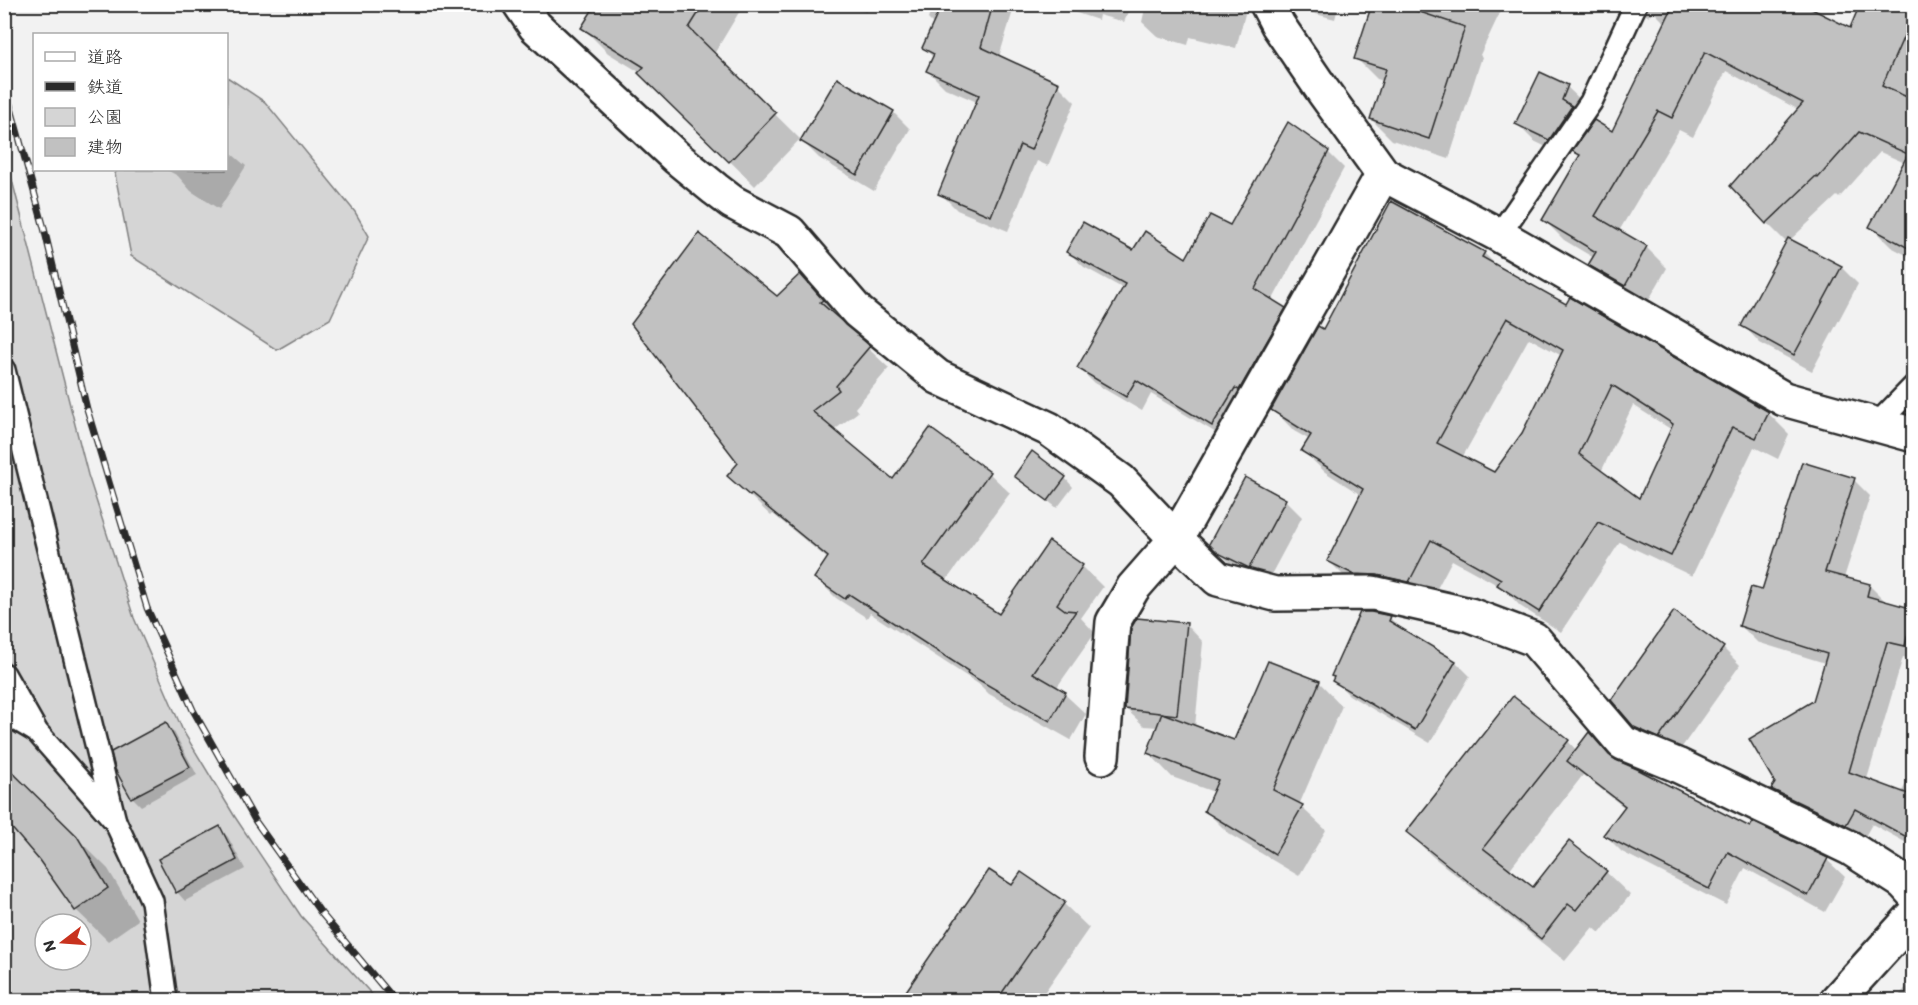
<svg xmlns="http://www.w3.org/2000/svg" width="1918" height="1005" font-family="Itim,'Klee One',sans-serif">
	<rect width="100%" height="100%" fill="#f2f2f2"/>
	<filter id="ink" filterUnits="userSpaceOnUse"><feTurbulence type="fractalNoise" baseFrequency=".0167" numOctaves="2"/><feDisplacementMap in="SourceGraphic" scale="12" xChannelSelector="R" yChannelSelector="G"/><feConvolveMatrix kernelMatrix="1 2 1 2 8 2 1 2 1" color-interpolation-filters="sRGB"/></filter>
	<g filter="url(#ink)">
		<g fill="#d5d5d5" stroke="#808080" stroke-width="1.5" fill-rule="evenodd">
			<path d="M 227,77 L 265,102 L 355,212 L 369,236 L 330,319 L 277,350 L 131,256 L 115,174 L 117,170 L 226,170 Z"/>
			<path d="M 4,149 L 88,475 L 134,618 L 183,731 L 235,817 L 301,916 L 377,1000 L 5,1000 ZM 45,924 L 81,924 L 81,960 L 45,960 Z"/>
		</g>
		<g fill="#0003" fill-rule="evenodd">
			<path d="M 597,4 L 737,4 L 741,9 L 714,54 L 800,139 L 755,186 L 641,73 L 608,53 L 583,28 Z"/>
			<path d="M 839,4 L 868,4 L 866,12 Z"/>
			<path d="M 933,4 L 1015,4 L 999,57 L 1058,85 L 1075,102 L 1048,166 L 1037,161 L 1008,231 L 957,210 L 940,193 L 977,102 L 945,88 L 928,71 L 934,58 L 924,48 L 934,25 L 928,19 Z"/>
			<path d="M 1049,4 L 1132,4 L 1124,22 L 1099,15 L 1098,20 Z"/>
			<path d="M 1146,4 L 1236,4 L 1245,14 L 1236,48 L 1190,37 L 1188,45 L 1157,36 L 1142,22 Z"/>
			<path d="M 1293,4 L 1339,4 L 1335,19 L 1297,9 Z"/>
			<path d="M 1408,4 L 1504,4 L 1480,55 L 1482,57 L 1449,159 L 1392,140 L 1371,119 L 1384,81 L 1377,79 L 1356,58 L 1406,9 Z"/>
			<path d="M 1625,4 L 1799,4 L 1851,30 L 1914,4 L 1914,80 L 1906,98 L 1914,101 L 1914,259 L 1891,247 L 1871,227 L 1905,163 L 1880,152 L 1839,198 L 1837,196 L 1790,240 L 1841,267 L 1858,284 L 1812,371 L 1760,343 L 1743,325 L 1787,243 L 1767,223 L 1799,110 L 1726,71 L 1693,137 L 1679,130 L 1619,231 L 1646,247 L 1667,268 L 1646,305 L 1611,285 L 1590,265 L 1594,258 L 1564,240 L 1544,220 L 1581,158 L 1574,151 L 1613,133 L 1666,24 L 1654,12 L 1648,16 Z"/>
			<path d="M 1540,74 L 1567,87 L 1585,104 L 1579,115 L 1589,125 L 1567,157 L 1534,141 L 1517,124 Z"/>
			<path d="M 893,112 L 910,129 L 874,191 L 819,158 L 802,141 Z"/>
			<path d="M 1289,124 L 1328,152 L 1344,168 L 1272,301 L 1285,309 L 1300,324 L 1228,440 L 1151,394 L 1142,411 L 1094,383 L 1079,368 L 1124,289 L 1084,267 L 1068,252 L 1134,252 L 1187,260 L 1230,228 Z"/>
			<path d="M 226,149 L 246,166 L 219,209 L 191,191 L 178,176 L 167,170 L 226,170 Z"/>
			<path d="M 1484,253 L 1500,269 L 1768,413 L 1789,434 L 1778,459 L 1754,447 L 1692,576 L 1620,542 L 1561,632 L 1520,606 L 1503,588 L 1452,560 L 1430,602 L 1350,582 L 1329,561 L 1361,495 L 1325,472 L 1303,451 L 1310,440 L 1294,431 L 1273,409 L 1323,331 ZM 1529,338 L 1562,356 L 1524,434 L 1495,474 L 1462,458 ZM 1633,405 L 1672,430 L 1639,500 L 1601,472 Z"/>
			<path d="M 800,276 L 821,296 L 842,321 L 841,323 L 889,368 L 855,408 L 858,412 L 833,431 L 894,481 L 931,430 L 989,473 L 1010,493 L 946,581 L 999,616 L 1049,543 L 1082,566 L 1103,587 L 1081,618 L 1095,633 L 1057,687 L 1086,714 L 1071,740 L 989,694 L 980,685 L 870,613 L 867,618 L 836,598 L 816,578 L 828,559 L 773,514 L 771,516 L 729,476 L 740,463 L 777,298 Z"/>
			<path d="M 1016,476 L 1065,478 L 1073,487 L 1057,508 Z"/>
			<path d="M 1854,480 L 1870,496 L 1844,578 L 1869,585 L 1885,601 L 1914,610 L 1914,660 L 1903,657 L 1867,779 L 1901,793 L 1914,769 L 1914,847 L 1872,824 L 1863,840 L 1789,805 L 1773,789 L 1814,702 L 1825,663 L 1757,642 L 1741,626 L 1763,592 Z"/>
			<path d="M 1285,500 L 1302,517 L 1266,584 L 1237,570 L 1211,544 Z"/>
			<path d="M 1390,618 L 1404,632 L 1456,662 L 1470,676 L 1430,743 L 1349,695 L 1334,680 Z"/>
			<path d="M 1186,624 L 1203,642 L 1195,727 L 1235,742 L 1319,682 L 1342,706 L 1299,805 L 1326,830 L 1299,876 L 1229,834 L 1206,811 L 1214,792 L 1172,777 L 1149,753 L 1158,727 L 1144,726 L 1126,709 Z"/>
			<path d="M 1723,648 L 1740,665 L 1677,754 L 1653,744 L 1635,726 Z"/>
			<path d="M 166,724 L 174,732 L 197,775 L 141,806 L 132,797 L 117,768 Z"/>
			<path d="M 1589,734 L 1615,762 L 1751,829 L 1754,824 L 1827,860 L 1845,877 L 1825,912 L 1745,868 L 1726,905 L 1622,852 L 1605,835 L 1625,808 L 1583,775 L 1509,870 L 1533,889 L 1606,872 L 1630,895 L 1600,933 L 1593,927 L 1565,961 L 1432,856 L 1408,832 L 1568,741 L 1577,751 Z"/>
			<path d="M 4,766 L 108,869 L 138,920 L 108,941 L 76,910 L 14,826 Z"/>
			<path d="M 219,828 L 228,837 L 245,869 L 185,901 L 177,892 Z"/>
			<path d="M 1022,874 L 1064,904 L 1089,928 L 1039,1000 L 909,1000 L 904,996 L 1012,888 Z"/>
			<path d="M 1914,977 L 1914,1000 L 1896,1000 Z"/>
		</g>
		<g fill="#c1c1c1" stroke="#2b2b2b" stroke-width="1.5" fill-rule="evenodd">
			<path d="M 596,4 L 704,4 L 689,28 L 776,113 L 729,162 L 638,73 L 644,67 L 581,28 Z"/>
			<path d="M 942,4 L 993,4 L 981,47 L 1059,83 L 1031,150 L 1020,145 L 991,216 L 938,194 L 979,95 L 926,71 L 934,54 L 922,48 Z"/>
			<path d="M 1372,4 L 1396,4 L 1465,27 L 1429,139 L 1370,119 L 1386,69 L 1354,59 Z"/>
			<path d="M 1674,4 L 1802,4 L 1850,28 L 1860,4 L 1914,4 L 1914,13 L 1882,86 L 1914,100 L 1914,251 L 1869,227 L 1908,154 L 1859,132 L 1818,178 L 1816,176 L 1766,224 L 1730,186 L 1803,103 L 1705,52 L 1672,118 L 1658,111 L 1595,216 L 1647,246 L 1625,286 L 1588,265 L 1596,252 L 1542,220 L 1580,155 L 1572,151 L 1594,120 L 1612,131 Z"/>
			<path d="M 1540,72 L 1568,85 L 1562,100 L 1572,106 L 1549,140 L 1515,124 Z"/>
			<path d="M 837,78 L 894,111 L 857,175 L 800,141 Z"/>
			<path d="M 1288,122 L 1329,151 L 1255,289 L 1286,308 L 1239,390 L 1235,388 L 1212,426 L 1136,380 L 1126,397 L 1077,368 L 1125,284 L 1066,252 L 1083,222 L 1133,250 L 1145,231 L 1186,258 L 1210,215 L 1230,225 Z"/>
			<path d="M 1391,201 L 1485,252 L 1482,257 L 1566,304 L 1570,297 L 1769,412 L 1756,438 L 1732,427 L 1671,556 L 1598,522 L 1539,612 L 1497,585 L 1501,579 L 1431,540 L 1409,582 L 1377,575 L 1353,574 L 1327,561 L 1363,489 L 1301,451 L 1311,435 L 1271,410 L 1318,326 L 1323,329 ZM 1507,318 L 1563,350 L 1522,433 L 1494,472 L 1437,443 ZM 1612,385 L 1673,424 L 1639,498 L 1579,454 Z"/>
			<path d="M 699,233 L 777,296 L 800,274 L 823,300 L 820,302 L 870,346 L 836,386 L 839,390 L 812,411 L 893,479 L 930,428 L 990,472 L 923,565 L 999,614 L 1049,541 L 1083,565 L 1057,604 L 1065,610 L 1076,611 L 1033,673 L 1066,692 L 1050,721 L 967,673 L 968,671 L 849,594 L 845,599 L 814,578 L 828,557 L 751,494 L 750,496 L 727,476 L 738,463 L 631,324 Z"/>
			<path d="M 1788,238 L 1842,266 L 1794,355 L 1741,326 Z"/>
			<path d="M 1032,451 L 1066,477 L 1048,501 L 1014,476 Z"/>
			<path d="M 1802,462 L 1855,478 L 1825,572 L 1870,584 L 1867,596 L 1914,609 L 1905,646 L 1887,642 L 1849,772 L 1914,796 L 1914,841 L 1855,809 L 1846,825 L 1771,789 L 1775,783 L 1749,739 L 1813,701 L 1827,654 L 1739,626 L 1751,587 L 1762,590 Z"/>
			<path d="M 1245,477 L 1286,499 L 1249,568 L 1218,553 L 1209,544 Z"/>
			<path d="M 1674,611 L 1724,647 L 1659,738 L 1634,727 L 1611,700 Z"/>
			<path d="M 1360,612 L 1371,612 L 1391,616 L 1389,621 L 1456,661 L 1415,730 L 1332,681 L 1334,677 L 1331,676 Z"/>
			<path d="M 1137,618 L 1187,623 L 1177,715 L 1125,709 L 1131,628 Z"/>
			<path d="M 1268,661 L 1320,681 L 1273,790 L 1303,805 L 1275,854 L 1204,811 L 1218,780 L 1147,753 L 1162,713 L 1234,740 Z"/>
			<path d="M 1513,696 L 1569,740 L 1483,848 L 1533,887 L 1569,841 L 1607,871 L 1576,910 L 1568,904 L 1541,939 L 1406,832 Z"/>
			<path d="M 166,722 L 190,767 L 131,798 L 115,769 L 111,752 Z"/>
			<path d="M 1589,732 L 1609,755 L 1616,760 L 1637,769 L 1750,827 L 1753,822 L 1828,858 L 1808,896 L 1728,852 L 1709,889 L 1603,835 L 1625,806 L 1567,761 Z"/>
			<path d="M 4,764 L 77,836 L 108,888 L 75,911 L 39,860 L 4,819 Z"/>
			<path d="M 220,826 L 237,860 L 176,893 L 158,859 Z"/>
			<path d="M 989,870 L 1012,885 L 1021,872 L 1065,902 L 997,1000 L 900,1000 Z"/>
		</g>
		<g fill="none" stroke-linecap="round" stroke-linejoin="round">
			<defs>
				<g id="lane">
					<path d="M 1499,235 L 1591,102 L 1636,4"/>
					<path d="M 4,370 L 115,821"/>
					<path d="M 1877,424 L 1914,386"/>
					<path d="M 4,674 L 37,732 L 115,821 L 152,901 L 166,1000"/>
					<path d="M 4,712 L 34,730"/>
				</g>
				<g id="street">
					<path d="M 520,4 L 535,26 L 677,158 L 715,189 L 732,202 L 789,232 L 858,312 L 938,377 L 1049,429 L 1121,481 L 1176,539 L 1218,579 L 1275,594 L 1373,593 L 1470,615 L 1534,639 L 1623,743 L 1677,765 L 1850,848 L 1903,882 L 1914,894"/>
					<path d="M 1267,4 L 1278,25 L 1323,91 L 1383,174 L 1499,235 L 1784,399 L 1914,435"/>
					<path d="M 1102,757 L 1113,622 L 1133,588 L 1176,539 L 1383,174"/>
					<path d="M 1837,1000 L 1914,915"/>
				</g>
			</defs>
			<use href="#lane" stroke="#2b2b2b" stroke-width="26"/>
			<use href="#street" stroke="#2b2b2b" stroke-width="38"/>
			<use href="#lane" stroke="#fff" stroke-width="21"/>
			<use href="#street" stroke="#fff" stroke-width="33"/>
			<defs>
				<path id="rail" d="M 4,83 L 44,228 L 87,409 L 147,608 L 193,710 L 256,822 L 321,913 L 394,1000"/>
			</defs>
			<use href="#rail" stroke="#2b2b2b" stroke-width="7"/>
			<use href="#rail" stroke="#fff" stroke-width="4.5" stroke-dasharray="14" stroke-linecap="butt"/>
		</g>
	</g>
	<rect width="1918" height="1005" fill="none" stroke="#fff" stroke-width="24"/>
	<rect x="12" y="12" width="1894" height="981" fill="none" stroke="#2b2b2b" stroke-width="2" filter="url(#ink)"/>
	<rect x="33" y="33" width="195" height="138" fill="#ffffff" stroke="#aaaaaa" stroke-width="1.5"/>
	<rect x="45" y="52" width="30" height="9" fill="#ffffff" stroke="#aaaaaa" stroke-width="1.5"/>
	<text x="87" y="63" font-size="18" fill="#2b2b2b">道路</text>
	<rect x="45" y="82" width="30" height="9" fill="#2b2b2b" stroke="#aaaaaa" stroke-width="1.5"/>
	<text x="87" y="93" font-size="18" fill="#2b2b2b">鉄道</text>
	<rect x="45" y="108" width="30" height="18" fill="#d5d5d5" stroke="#aaaaaa" stroke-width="1.5"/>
	<text x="87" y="123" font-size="18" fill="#2b2b2b">公園</text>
	<rect x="45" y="138" width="30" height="18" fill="#c1c1c1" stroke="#aaaaaa" stroke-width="1.5"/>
	<text x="87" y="153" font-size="18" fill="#2b2b2b">建物</text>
	<g transform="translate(63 942) rotate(253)"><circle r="28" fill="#ffffff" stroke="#aaaaaa" stroke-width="1.5"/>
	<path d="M0-4.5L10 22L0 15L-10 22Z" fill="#c8321e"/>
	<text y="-9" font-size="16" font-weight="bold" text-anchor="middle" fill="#2b2b2b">N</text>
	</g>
</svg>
